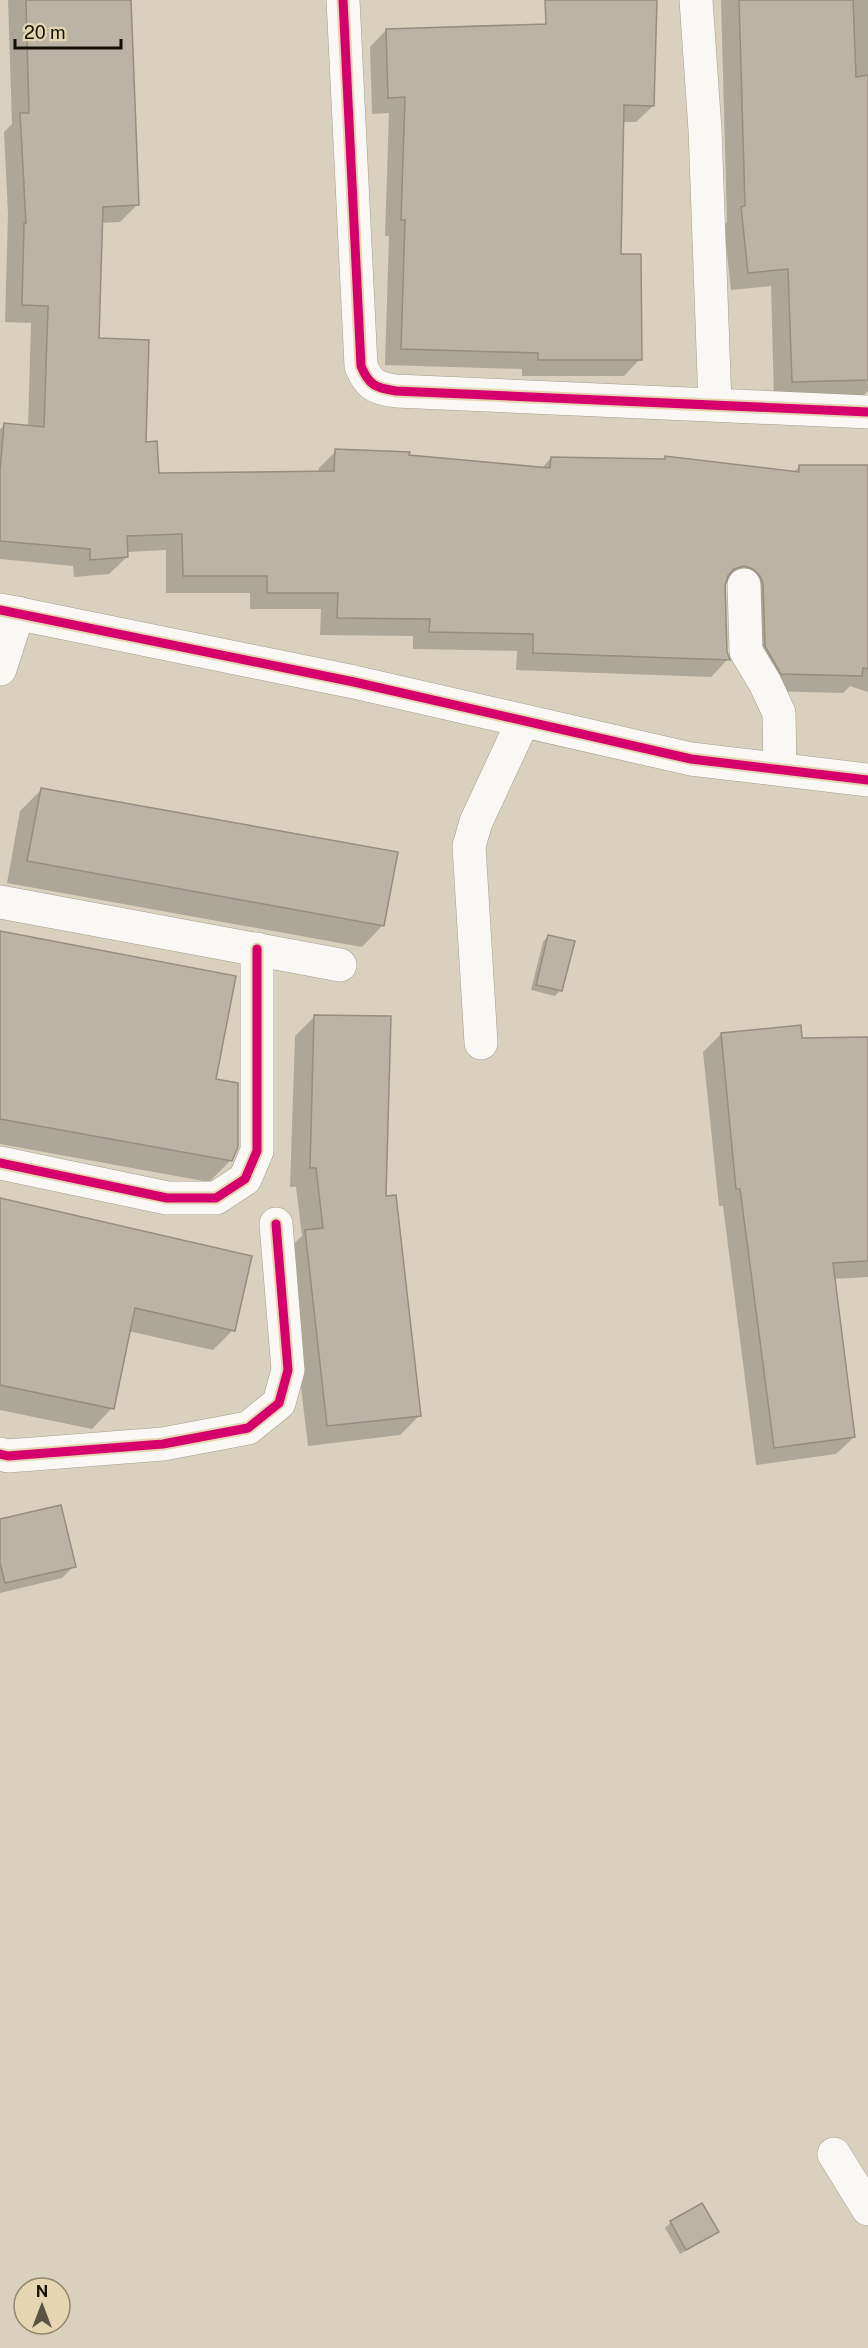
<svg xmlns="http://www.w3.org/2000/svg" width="868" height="2348" font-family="'Public Sans',sans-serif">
	<rect width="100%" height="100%" fill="#d9d1bd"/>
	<g fill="#0003">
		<path d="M 8,0 L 129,0 L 138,204 L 120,222 L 101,223 L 97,339 L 158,474 L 318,473 L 319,468 L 336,451 L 541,469 L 551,458 L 662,461 L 666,458 L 793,473 L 799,467 L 868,466 L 868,692 L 850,686 L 843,693 L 764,691 L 736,586 L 726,583 L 726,652 L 728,659 L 711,677 L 516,670 L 517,651 L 413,649 L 413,636 L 320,635 L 321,609 L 250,609 L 250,593 L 166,593 L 166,550 L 127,552 L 127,557 L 109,574 L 74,577 L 73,566 L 0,559 L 0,429 L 5,425 L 28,427 L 31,323 L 5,322 L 8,214 L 4,132 L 12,124 Z"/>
		<path d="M 586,0 L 656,0 L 653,106 L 636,122 L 622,122 L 619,256 L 640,359 L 624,376 L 522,376 L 522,369 L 385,365 L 389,236 L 385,236 L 389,113 L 372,114 L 370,47 L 386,30 L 587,24 Z"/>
		<path d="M 721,0 L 868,0 L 868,391 L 863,396 L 774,399 L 771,286 L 731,290 L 724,226 L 727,222 Z"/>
		<path d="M 41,790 L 383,925 L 362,947 L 7,883 L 20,811 Z"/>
		<path d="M 0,932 L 214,1080 L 231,1160 L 209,1182 L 0,1144 Z"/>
		<path d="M 548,936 L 560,990 L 555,996 L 531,990 L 543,942 Z"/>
		<path d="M 315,1016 L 385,1197 L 420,1415 L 400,1435 L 308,1446 L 285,1252 L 302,1236 L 296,1187 L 290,1187 L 295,1036 Z"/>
		<path d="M 721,1034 L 801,1040 L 868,1038 L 868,1277 L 833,1279 L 854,1437 L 836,1454 L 756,1465 L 723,1206 L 719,1206 L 703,1052 Z"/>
		<path d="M 0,1200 L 233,1330 L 213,1350 L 128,1331 L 112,1408 L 92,1429 L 0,1410 Z"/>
		<path d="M 0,1520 L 74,1566 L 62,1578 L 0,1593 Z"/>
		<path d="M 671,2222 L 717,2231 L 711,2237 L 680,2254 L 665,2228 Z"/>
	</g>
	<g fill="#bbb3a4" stroke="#968d7f" stroke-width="1.5">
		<path d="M 26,0 L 131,0 L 139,205 L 103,207 L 99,338 L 149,340 L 146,442 L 157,441 L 159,473 L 334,471 L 335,449 L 410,452 L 409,455 L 550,468 L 551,457 L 665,459 L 665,456 L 799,472 L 799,465 L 868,465 L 868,669 L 863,668 L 862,676 L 781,674 L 765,646 L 763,584 L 760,576 L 753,569 L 744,566 L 734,569 L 728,576 L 725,585 L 727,652 L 730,660 L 533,653 L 533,634 L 429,632 L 430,619 L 337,618 L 338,593 L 267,593 L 267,576 L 183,576 L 182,534 L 127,536 L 128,557 L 90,560 L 90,549 L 0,541 L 0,472 L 4,423 L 44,427 L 48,306 L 22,305 L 24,223 L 26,223 L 20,113 L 29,113 Z"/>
		<path d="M 545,0 L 657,0 L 654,106 L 624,105 L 621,254 L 641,254 L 642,360 L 538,360 L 538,353 L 401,349 L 405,220 L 401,220 L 405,97 L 388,98 L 386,29 L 546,24 Z"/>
		<path d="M 739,0 L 853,0 L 856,77 L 868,75 L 868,380 L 792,382 L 788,269 L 748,273 L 741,207 L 745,206 Z"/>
		<path d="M 41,788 L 398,852 L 384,926 L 27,861 Z"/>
		<path d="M 0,931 L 236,976 L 216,1079 L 238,1083 L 238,1147 L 232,1161 L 0,1119 Z"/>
		<path d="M 548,935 L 575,941 L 562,991 L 536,985 Z"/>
		<path d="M 314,1015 L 391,1016 L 386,1196 L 396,1195 L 421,1416 L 327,1426 L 305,1230 L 323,1228 L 316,1168 L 310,1168 Z"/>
		<path d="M 801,1025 L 802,1038 L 868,1037 L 868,1261 L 833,1263 L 855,1437 L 774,1448 L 740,1189 L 736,1189 L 721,1033 Z"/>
		<path d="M 0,1198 L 252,1256 L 235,1331 L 135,1308 L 114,1409 L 0,1385 Z"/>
		<path d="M 61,1505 L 76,1567 L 5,1583 L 0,1563 L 0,1519 Z"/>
		<path d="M 702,2203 L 719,2232 L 686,2250 L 670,2221 Z"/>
	</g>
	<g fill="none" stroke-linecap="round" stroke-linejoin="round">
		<defs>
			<g id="minor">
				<path d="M 343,0 L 361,366 C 369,385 375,388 396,391 L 868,412"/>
				<path d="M 696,0 L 705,130 L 715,404"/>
				<path d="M 744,585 L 746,651 L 765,683 L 779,713 L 780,769"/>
				<path d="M 0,610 L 354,682 L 691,759 L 868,780"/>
				<path d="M 0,669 L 18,613"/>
				<path d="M 0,902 L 340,965"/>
				<path d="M 481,1043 L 469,846 L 476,822 L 523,721"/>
				<path d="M 0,1163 L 167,1198 L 216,1198 L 245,1179 L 257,1151 L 257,949"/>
				<path d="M 0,1454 L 8,1456 L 163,1444 L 248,1428 L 279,1403 L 288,1370 L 276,1224"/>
				<path d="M 834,2154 L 868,2209"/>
			</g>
		</defs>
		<use href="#minor" stroke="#a39d8d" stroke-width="34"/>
		<use href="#minor" stroke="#f9f8f5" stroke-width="33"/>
		<defs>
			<g id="cycleway">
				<path d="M 343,0 L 361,366 C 369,385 375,388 396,391 L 868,412"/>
				<path d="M 0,610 L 354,682 L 691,759 L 868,780"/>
				<path d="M 0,1163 L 167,1198 L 216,1198 L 245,1179 L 257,1151 L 257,949"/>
				<path d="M 0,1454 L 8,1456 L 163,1444 L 248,1428 L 279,1403 L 288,1370 L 276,1224"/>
			</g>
		</defs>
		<use href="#cycleway" stroke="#e5d6b1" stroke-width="13"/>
		<use href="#cycleway" stroke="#d6006c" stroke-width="9"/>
	</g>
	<g transform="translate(42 2306)"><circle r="28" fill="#e5d6b1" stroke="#92876c" stroke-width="1.5"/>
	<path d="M0-4.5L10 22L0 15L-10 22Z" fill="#5a5445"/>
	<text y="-9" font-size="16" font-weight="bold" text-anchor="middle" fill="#151004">N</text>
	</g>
	<path d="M15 39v9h106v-9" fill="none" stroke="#151004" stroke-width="3"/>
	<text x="24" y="39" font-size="18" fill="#151004" stroke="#e5d6b1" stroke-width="4.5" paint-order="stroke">20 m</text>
</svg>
